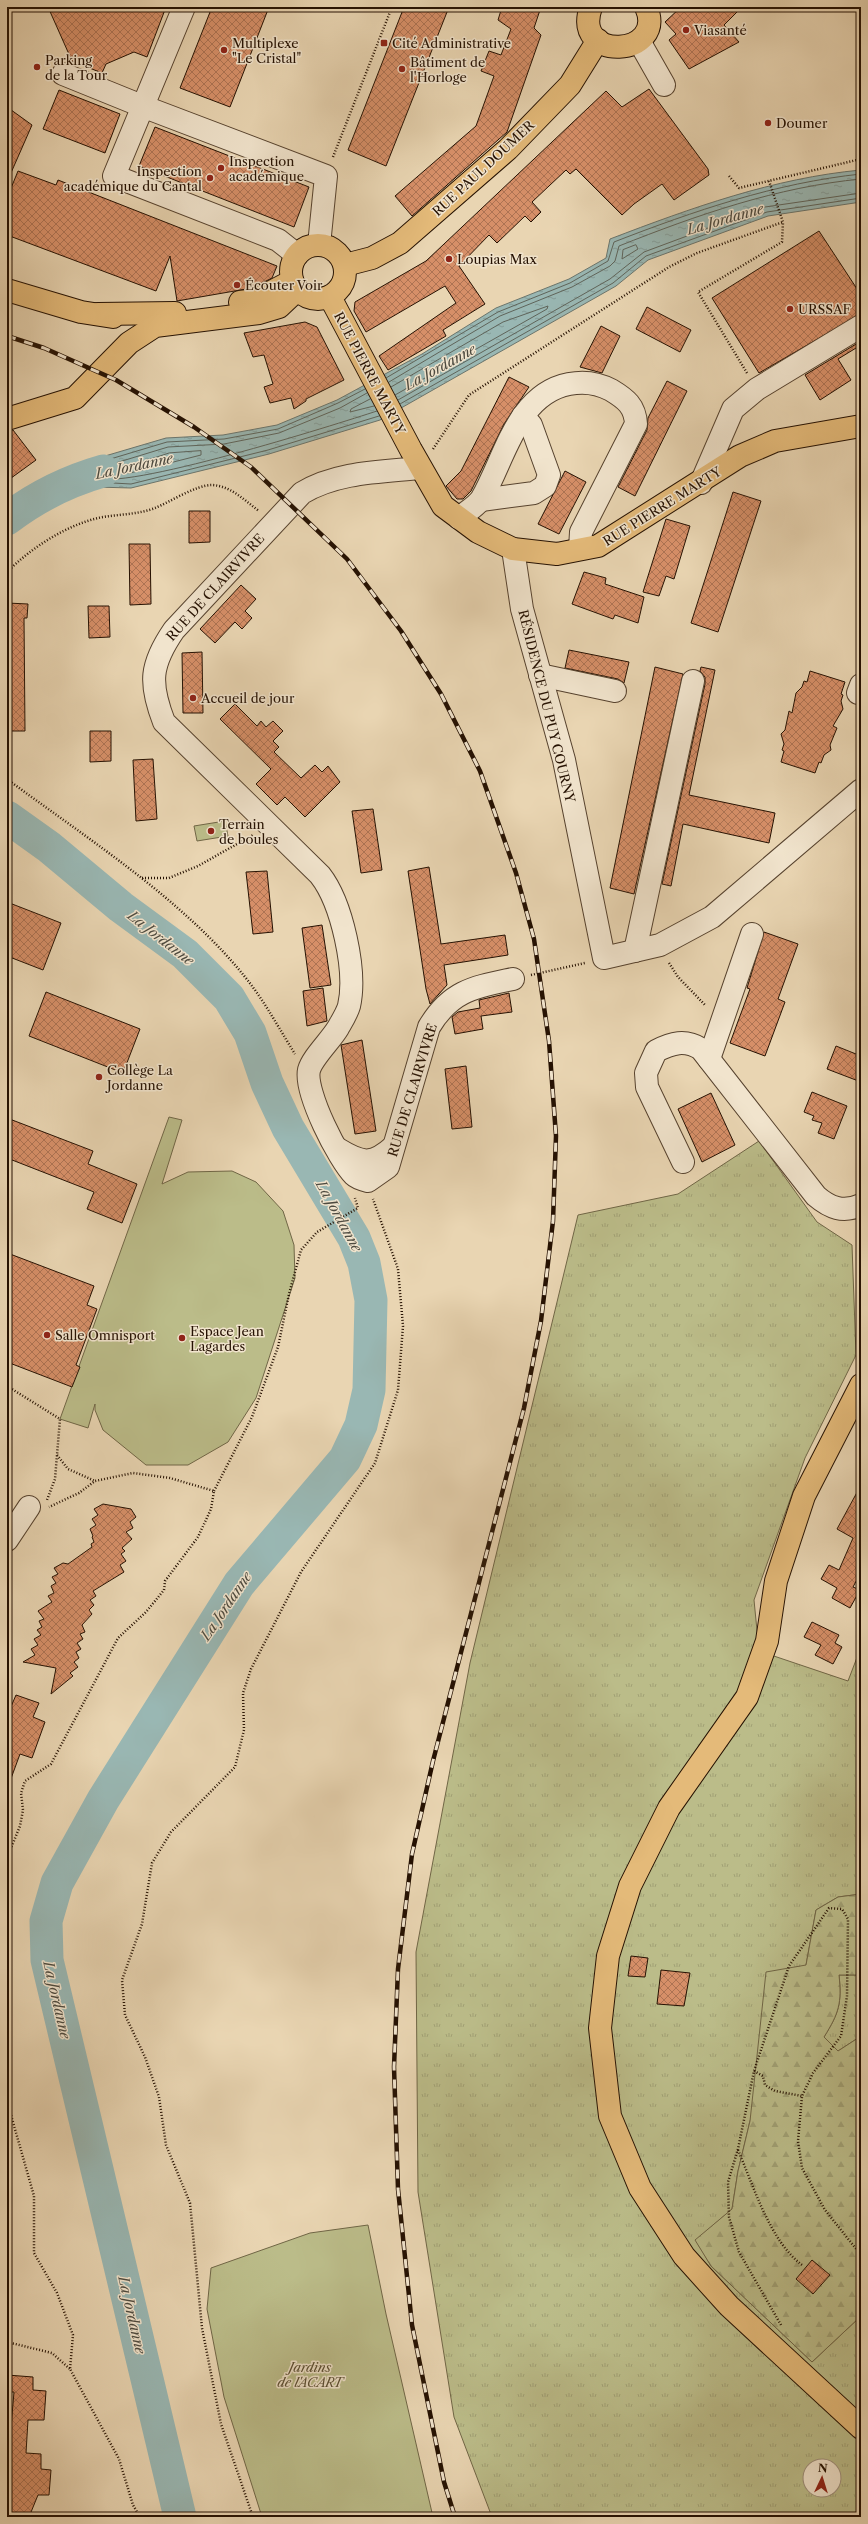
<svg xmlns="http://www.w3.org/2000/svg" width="868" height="2524" font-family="'Libre Caslon Text',serif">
	<defs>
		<pattern id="grass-tufts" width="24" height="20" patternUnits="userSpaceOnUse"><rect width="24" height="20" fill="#bbbc89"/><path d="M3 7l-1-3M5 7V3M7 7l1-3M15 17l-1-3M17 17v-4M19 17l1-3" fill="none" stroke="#a1a175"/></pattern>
		<pattern id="forest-firs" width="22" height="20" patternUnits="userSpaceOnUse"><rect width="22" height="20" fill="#bbbc89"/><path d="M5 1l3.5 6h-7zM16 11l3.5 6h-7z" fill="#a1a175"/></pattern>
		<pattern id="water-ripples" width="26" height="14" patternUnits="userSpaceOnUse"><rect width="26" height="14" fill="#99b7b3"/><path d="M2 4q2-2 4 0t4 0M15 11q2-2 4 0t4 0" fill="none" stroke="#849c98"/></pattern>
		<pattern id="building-cross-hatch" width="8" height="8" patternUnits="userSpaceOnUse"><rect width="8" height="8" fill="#d68f68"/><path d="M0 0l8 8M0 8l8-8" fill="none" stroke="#ad7353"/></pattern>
	</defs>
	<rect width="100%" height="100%" fill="#e9d5b2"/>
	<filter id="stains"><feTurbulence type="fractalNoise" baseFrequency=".005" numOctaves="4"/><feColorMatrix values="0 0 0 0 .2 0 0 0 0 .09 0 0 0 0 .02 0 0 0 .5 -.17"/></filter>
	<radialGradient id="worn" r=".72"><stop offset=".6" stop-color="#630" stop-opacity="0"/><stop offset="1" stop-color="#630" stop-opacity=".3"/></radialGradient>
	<g fill="url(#grass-tufts)" stroke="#706646" fill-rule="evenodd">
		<path d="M 759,1141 L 817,1222 L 852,1245 L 856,1355 L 805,1458 L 754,1600 L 759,1651 L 848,1681 L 861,1647 L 861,1894 L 838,1897 L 816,1910 L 806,1965 L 750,2121 L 738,2171 L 732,2209 L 696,2240 L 711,2266 L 812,2362 L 861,2316 L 861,2517 L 492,2517 L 454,2417 L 418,2192 L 416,1952 L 470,1663 L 578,1215 L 678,1194 ZM 810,2466 L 834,2466 L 834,2490 L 810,2490 Z"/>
		<path d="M 839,1975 L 858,1975 L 861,1978 L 861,2041 L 858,2038 L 838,2051 L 824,2037 C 839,2013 842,2003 839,1975 Z"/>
	</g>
	<path fill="url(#forest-firs)" stroke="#706646" d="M 861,1894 L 861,1978 L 858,1975 L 839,1975 C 842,2003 839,2013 824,2037 L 838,2051 L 858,2038 L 861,2041 L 861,2316 L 812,2362 L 711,2266 L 695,2240 L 732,2209 L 738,2171 L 750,2121 L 766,1972 L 806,1965 L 816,1910 L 838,1897 Z"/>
	<g fill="#bbbc89" stroke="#706646">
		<path d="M 225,821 L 228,836 L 197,841 L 194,826 Z"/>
		<path d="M 169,1117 L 182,1120 L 162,1184 L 188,1172 L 232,1171 L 256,1182 L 283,1211 L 294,1245 L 295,1278 L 256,1398 L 228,1442 L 188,1465 L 146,1465 L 103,1430 L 95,1410 L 95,1404 L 88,1428 L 60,1419 Z"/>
		<path d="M 368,2225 L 386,2314 L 433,2517 L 262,2517 L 224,2397 L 207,2309 L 211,2268 L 310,2233 Z"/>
	</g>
	<path fill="url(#water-ripples)" stroke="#6b756c" d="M 861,170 L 861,202 L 768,216 L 648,260 L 616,286 L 380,420 L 269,454 L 131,488 L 60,486 L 105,456 L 166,438 L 223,435 L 277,425 L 337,400 L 422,354 L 496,308 L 569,279 L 606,258 L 610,239 C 691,208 774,178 861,170 Z"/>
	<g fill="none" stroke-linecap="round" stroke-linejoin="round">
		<g stroke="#5f645a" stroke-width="1">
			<path d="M 636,245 L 638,249 L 622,259 L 623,250 Z"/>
			<path d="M 386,378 L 498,312 L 570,283 L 608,261 L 614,242 C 694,211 775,183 861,174"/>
			<path d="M 389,382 L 500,316 L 572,287 L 610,266 L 615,261 L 619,246 C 697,215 777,187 861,179"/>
			<path d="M 391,387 L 503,322 L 548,306 L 547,309 L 395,395"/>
			<path d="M 365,389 L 338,403 L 278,429 L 224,439 L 167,442 L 107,460 L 77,481 L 131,484 L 268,450 L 379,416"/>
			<path d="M 367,393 L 340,408 L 279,433 L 224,444 L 168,447 L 109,465 L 93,477 C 120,493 337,424 377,411"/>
			<path d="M 370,399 L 351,409 L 350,412 L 374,406"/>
			<path d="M 398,400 L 610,279 L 644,252 L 765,207 L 861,193"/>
			<path d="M 400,404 L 613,283 L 646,256 L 767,212 L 861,198"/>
			<path d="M 201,451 L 201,455 L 130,473 L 114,471 L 169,453 Z"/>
		</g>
		<g stroke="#99b7b3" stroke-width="33">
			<path d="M 7,519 C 37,496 68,481 103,471"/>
			<path d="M 7,817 L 49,847 L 121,907 L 185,954 L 229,998 L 250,1033 L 267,1083 L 288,1128 L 354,1238 L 364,1263 L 371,1300 L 369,1390 L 361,1425 L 345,1459 L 239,1584 L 103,1800 L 57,1883 L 46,1921 L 47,1960 L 180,2517"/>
		</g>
	</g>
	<g fill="url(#building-cross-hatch)" stroke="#251102">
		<path d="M 48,7 L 166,7 L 147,57 L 134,52 L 106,64 L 102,73 L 72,61 Z"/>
		<path d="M 212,7 L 269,7 L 230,107 L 180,88 Z"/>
		<path d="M 404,7 L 449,7 L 386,166 L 348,150 Z"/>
		<path d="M 502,7 L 541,7 L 534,28 L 541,35 L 507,132 L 412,216 L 395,196 L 476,126 L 494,76 L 481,71 L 489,51 L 501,55 L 511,29 L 498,20 Z"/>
		<path d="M 681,7 L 742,7 L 724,25 L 739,42 L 689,69 L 669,40 L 676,34 L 665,22 Z"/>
		<path d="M 649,89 L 708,169 L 709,175 L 674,200 L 662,184 L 634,204 L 622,215 L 576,169 L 570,174 L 566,170 L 532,202 L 541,212 L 531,222 L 525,216 L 497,243 L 489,235 L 459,266 L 485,304 L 443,330 L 446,336 L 388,370 L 379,356 L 456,303 L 445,286 L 366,332 L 354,311 L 355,302 L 426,261 L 606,91 L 622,107 Z"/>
		<path d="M 59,90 L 120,114 L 105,153 L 43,129 Z"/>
		<path d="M 7,107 L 32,125 L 7,182 Z"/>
		<path d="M 155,127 L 309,187 L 294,227 L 139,166 Z"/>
		<path d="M 18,171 L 56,185 L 58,180 L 277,266 L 272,278 L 252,288 L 177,301 L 170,256 L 156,291 L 7,235 L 7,198 Z"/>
		<path d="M 819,231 L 861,295 L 861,314 L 759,373 L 712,298 Z"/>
		<path d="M 647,307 L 691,330 L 680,352 L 636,329 Z"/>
		<path d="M 305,322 L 317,327 L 344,380 L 306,399 L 306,401 L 294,409 L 291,398 L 270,403 L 264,387 L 273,384 L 264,355 L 253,357 L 244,333 Z"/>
		<path d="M 601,326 L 620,336 L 602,373 L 580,367 Z"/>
		<path d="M 861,341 L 861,345 L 838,359 L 851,380 L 820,400 L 805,375 Z"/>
		<path d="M 509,377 L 529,387 L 504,424 L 471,491 L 463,499 L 457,499 L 446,486 L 461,471 Z"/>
		<path d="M 667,381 L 687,391 L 635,496 L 618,487 L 647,430 L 648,418 Z"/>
		<path d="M 13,430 L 36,460 L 7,481 L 7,431 Z"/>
		<path d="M 565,471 L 586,482 L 559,534 L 538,524 Z"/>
		<path d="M 733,492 L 761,501 L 718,632 L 691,623 Z"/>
		<path d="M 189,511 L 210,511 L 210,542 L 189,543 Z"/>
		<path d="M 666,519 L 690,526 L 674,579 L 666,576 L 659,596 L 643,592 Z"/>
		<path d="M 129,544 L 150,544 L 151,604 L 130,605 Z"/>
		<path d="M 584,572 L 606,578 L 605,584 L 644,597 L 638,623 L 615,615 L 613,619 L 572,604 Z"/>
		<path d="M 241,585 L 256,599 L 245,611 L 252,618 L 242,629 L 235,622 L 215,643 L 200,629 Z"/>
		<path d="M 7,603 L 28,604 L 27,618 L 24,618 L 25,731 L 7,731 Z"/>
		<path d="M 88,606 L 109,606 L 110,637 L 89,638 Z"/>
		<path d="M 569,650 L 629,662 L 624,683 L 618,679 L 565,668 Z"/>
		<path d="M 202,652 L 203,713 L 183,713 L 182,653 Z"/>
		<path d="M 655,667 L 683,674 L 634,894 L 610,888 Z"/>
		<path d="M 701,667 L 715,670 L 689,795 L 775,813 L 769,843 L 683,824 L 671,886 L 662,884 L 705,684 L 705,677 L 700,671 Z"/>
		<path d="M 810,671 L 845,682 L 841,694 L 843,695 L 841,701 L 843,709 L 833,726 L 837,728 L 830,745 L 831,750 L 824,755 L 821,763 L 819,762 L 815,773 L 781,762 L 784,751 L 782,750 L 784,744 L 781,734 L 785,730 L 789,711 L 792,713 L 796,693 L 802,687 L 804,681 L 807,682 Z"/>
		<path d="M 235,704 L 257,726 L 261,721 L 266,727 L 273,721 L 283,731 L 273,741 L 279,747 L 274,752 L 301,778 L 315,765 L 322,772 L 328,766 L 340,782 L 305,817 L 285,797 L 277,805 L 256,784 L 271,769 L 220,719 Z"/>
		<path d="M 90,731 L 111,731 L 111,761 L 90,762 Z"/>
		<path d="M 153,759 L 157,819 L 136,821 L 133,760 Z"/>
		<path d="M 373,809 L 382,870 L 361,873 L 352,811 Z"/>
		<path d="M 429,867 L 441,944 L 505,935 L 508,955 L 444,965 L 447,985 L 430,1004 L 426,989 L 408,871 Z"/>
		<path d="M 267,871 L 273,932 L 253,934 L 246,872 Z"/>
		<path d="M 7,902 L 61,923 L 43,970 L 7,956 Z"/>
		<path d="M 322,925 L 331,985 L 310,988 L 302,928 Z"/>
		<path d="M 764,932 L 798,944 L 778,999 L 785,1002 L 765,1056 L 730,1043 L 750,989 L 747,988 Z"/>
		<path d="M 323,988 L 327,1021 L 307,1026 L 303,991 Z"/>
		<path d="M 46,992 L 140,1029 L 123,1073 L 29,1036 Z"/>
		<path d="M 509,993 L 512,1012 L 481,1016 L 483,1029 L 455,1034 L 452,1017 L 458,1012 L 480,1008 L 479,1000 Z"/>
		<path d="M 362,1040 L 376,1131 L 355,1134 L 341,1045 Z"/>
		<path d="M 836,1046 L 861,1056 L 861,1082 L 827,1069 Z"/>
		<path d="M 466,1066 L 472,1127 L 452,1129 L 445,1069 Z"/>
		<path d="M 812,1092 L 847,1106 L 834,1139 L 818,1133 L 822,1123 L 812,1120 L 814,1116 L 804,1112 Z"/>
		<path d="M 711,1093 L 735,1145 L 702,1162 L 678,1109 Z"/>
		<path d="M 7,1118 L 93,1151 L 88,1164 L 137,1184 L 122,1223 L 87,1209 L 94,1192 L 7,1158 Z"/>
		<path d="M 10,1254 L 94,1286 L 87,1305 L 97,1309 L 76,1365 L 80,1367 L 72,1387 L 7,1362 L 7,1262 Z"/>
		<path d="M 861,1485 L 861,1572 L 853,1587 L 860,1590 L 850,1608 L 832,1598 L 837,1588 L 821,1579 L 829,1565 L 839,1570 L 853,1538 L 837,1529 Z"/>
		<path d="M 103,1504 L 131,1509 L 136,1517 L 130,1522 L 133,1528 L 126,1532 L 132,1539 L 122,1548 L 125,1551 L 121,1554 L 126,1561 L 120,1565 L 124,1572 L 93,1591 L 96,1596 L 90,1600 L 94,1605 L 89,1610 L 92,1614 L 82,1625 L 85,1632 L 80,1634 L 83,1639 L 77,1643 L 81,1649 L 76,1652 L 79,1658 L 74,1662 L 78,1667 L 70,1673 L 73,1676 L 51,1694 L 56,1668 L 23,1662 L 35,1655 L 31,1649 L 38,1645 L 34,1639 L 41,1635 L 37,1630 L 42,1627 L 39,1621 L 44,1619 L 38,1611 L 52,1602 L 48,1596 L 54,1593 L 51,1586 L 56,1583 L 52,1577 L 58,1574 L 54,1568 L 63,1563 L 68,1564 L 92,1547 L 91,1544 L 94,1542 L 92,1537 L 93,1536 L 90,1529 L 96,1525 L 92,1519 L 98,1515 L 94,1509 Z"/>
		<path d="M 812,1622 L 839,1635 L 835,1643 L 842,1647 L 833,1664 L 815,1655 L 821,1645 L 804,1637 Z"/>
		<path d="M 16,1695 L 39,1703 L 33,1717 L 45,1722 L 32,1758 L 20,1754 L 9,1784 L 7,1784 L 7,1708 L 10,1709 Z"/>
		<path d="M 631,1956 L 648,1958 L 645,1977 L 628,1976 Z"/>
		<path d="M 661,1970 L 690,1973 L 684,2006 L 657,2004 Z"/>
		<path d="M 812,2260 L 830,2275 L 813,2294 L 796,2279 Z"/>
		<path d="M 7,2375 L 33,2377 L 33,2390 L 46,2391 L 44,2420 L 28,2420 L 26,2453 L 41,2454 L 41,2469 L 51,2470 L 49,2495 L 38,2495 L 29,2517 L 7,2517 L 7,2427 L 11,2427 L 14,2392 L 7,2392 Z"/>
	</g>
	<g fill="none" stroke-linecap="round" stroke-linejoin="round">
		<defs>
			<g id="minor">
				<path d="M 184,7 L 114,176 L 278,240 L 297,255"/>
				<path d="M 639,41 L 664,85"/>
				<path d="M 63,74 L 142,106 L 326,176 L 319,245"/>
				<path d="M 420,468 C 380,472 337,472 302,493 L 174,630 C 150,665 149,683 164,722 L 320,875 C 342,903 357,971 349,1006 C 347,1013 342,1021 338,1028 C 331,1040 312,1058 309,1070 C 304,1092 339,1160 354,1175 C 357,1178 364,1180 368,1181 L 388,1167 L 429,1027 C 451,990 475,987 513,979"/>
				<path d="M 701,483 L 733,409 L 757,389 L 861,326"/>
				<path d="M 481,500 L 534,493 L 545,486 L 549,475 L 531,425 L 523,416"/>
				<path d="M 459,518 C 466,512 477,506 482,498 C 505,458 517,394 569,384 C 584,381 598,383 611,390 C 626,399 635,406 636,424 L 581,532 L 580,549"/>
				<path d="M 513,549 L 522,609 L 564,760 L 604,958 L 660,945 L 712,917 L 861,790"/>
				<path d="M 540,675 L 615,691"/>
				<path d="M 858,693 L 861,685"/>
				<path d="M 635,951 L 693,681"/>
				<path d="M 709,1059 L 752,934"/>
				<path d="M 338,1149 C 361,1163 372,1166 393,1147"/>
				<path d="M 683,1162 L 647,1087 L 646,1073 L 656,1051 C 672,1043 685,1039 701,1049 L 816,1196 C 830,1208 843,1213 861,1205"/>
				<path d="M 7,1540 L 29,1507"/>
			</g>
			<g id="major">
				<path d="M 591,7 C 571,63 668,57 646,7"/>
				<circle cx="318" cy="272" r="27"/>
				<path d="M 345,265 L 372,258 L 400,243 L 508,149 L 570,85 L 598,40"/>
				<path d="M 7,290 L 81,312 L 113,317"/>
				<path d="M 330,297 L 411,450 L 443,506 L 478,532 L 513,549 L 557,554 L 598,546 L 740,456 L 775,441 L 861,426"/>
				<path d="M 240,302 L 256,300 L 292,281"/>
				<path d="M 98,314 L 175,313"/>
				<path d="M 7,419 L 75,398 L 129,343 L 155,326 L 259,313 L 279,307 L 297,290"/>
				<path d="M 861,1385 L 804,1496 L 776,1581 L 767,1641 L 747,1697 L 669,1808 L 630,1886 L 608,1956 L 600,2028 L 610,2116 L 640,2188 L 684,2256 L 729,2306 L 861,2428"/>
			</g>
		</defs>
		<use href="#minor" stroke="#56422e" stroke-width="24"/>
		<use href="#major" stroke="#251102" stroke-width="24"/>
		<g stroke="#251102" stroke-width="2.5" stroke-dasharray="1 2" stroke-linecap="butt">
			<path d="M 333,157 L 392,7"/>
			<path d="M 729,176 L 739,188 L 861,159"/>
			<path d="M 747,373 L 698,292 L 782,242 L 783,222 L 769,181"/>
			<path d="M 433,449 L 469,395 L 669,267 L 697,253 L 783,222"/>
			<path d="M 7,572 C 31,548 65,526 98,518 C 117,514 137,515 155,508 C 170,502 196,485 212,485 C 231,486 244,500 259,511"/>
			<path d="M 7,779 C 89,840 186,901 249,982 C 266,1004 280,1030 295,1054"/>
			<path d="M 142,878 L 169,878 L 198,866 L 253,835"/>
			<path d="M 669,963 L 678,977 L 706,1006"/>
			<path d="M 531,975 L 585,963"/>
			<path d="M 7,1386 L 60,1419 L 55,1479 L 47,1500"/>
			<path d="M 57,1455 L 68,1469 L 95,1481"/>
			<path d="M 214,1491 L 252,1417 L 278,1347 L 289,1294 L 301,1250 L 317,1232 L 358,1208 L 355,1198"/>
			<path d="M 7,1858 L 20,1826 L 23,1810 L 21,1793 L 25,1781 L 51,1764 L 118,1638 L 146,1612 L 164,1590 L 165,1581 L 198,1537 L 211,1509 L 214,1491 L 170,1478 L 133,1473 L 95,1481 L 79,1493 L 49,1507"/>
			<path d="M 754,2071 L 763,2076 L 765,2085 L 775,2091 L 802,2096"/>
			<path d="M 7,2101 L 34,2196 L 34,2253 L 57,2293 L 73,2335 L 70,2369 L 119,2459 L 133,2505 L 140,2517"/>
			<path d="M 738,2150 C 754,2187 770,2241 802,2265"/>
			<path d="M 781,2325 L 739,2252 L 729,2217 L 728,2182 L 738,2149 L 754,2071 L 789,1966 L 829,1908 L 842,1909 L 848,1919 L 847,1996 L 841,2036 L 813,2073 L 802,2096 L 798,2141 L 802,2168 L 825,2210 L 861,2255"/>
			<path d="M 7,2342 L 52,2353 L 70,2369"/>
			<path d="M 253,2517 L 221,2424 L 202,2328 L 190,2203 L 166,2145 L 159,2097 L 145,2057 L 125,2015 L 122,1980 L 142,1924 L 152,1863 L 171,1832 L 235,1767 L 244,1730 L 243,1693 L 251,1669 L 301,1572 L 375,1463 L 398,1390 L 403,1326 L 398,1269 L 373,1199"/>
		</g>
		<use href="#minor" stroke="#f1e4cd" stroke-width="22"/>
		<use href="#major" stroke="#e4ba79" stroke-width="22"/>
		<defs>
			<path id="rail" d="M 7,336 L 44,348 L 116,380 L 194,427 L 251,467 L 347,559 L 401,631 L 441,694 L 480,771 L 516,873 L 534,939 L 549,1041 L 556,1136 L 553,1221 L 541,1321 L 524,1408 L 433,1761 L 412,1854 L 398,1969 L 394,2067 L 398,2189 L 412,2325 L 444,2482 L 455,2517"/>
		</defs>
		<use href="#rail" stroke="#251102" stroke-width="4.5"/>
		<use href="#rail" stroke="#f1e4cd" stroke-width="3" stroke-dasharray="9" stroke-linecap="butt"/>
	</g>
	<g fill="#8f2418" stroke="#f1e4cd" stroke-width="1.5">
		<circle cx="686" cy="30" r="4"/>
		<rect x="380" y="39" width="8" height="8" rx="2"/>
		<circle cx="224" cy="50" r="4"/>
		<circle cx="37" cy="67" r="4"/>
		<circle cx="402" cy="69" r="4"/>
		<circle cx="768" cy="123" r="4"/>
		<circle cx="221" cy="168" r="4"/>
		<circle cx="210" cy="178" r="4"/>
		<circle cx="449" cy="259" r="4"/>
		<circle cx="237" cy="285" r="4"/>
		<circle cx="790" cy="309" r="4"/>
		<circle cx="193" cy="698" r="4"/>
		<circle cx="211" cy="831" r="4"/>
		<circle cx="99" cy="1077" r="4"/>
		<circle cx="47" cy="1335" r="4"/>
		<circle cx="182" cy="1338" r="4"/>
	</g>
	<g text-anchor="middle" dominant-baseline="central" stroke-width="3" stroke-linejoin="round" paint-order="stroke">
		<g font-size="13" fill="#251102" stroke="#f1e4cd" text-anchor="start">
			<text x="694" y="30">Viasanté</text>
			<text x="232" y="43">Multiplexe<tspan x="232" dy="15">"Le Cristal"</tspan></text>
			<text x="392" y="43">Cité Administrative</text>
			<text x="45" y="60">Parking<tspan x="45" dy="15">de la Tour</tspan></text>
			<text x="410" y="62">Bâtiment de<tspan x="410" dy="15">l'Horloge</tspan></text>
			<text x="776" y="123">Doumer</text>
			<text x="229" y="161">Inspection<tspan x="229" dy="15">académique</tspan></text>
			<text x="202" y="171" text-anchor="end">Inspection<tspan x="202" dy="15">académique du Cantal</tspan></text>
			<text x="457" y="259">Loupias Max</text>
			<text x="245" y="285">Écouter Voir</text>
			<text x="798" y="309">URSSAF</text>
			<text x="201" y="698">Accueil de jour</text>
			<text x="219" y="824">Terrain<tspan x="219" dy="15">de boules</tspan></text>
			<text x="107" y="1070">Collège La<tspan x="107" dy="15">Jordanne</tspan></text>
			<text x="190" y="1331">Espace Jean<tspan x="190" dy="15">Lagardes</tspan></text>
			<text x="55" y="1335">Salle Omnisport</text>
		</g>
		<g font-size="13" fill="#251102" stroke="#f1e4cd">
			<text transform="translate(483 168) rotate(-43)">RUE PAUL DOUMER</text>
			<text transform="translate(370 373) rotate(62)">RUE PIERRE MARTY</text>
			<text transform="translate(662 506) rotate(-32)">RUE PIERRE MARTY</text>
			<text transform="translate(215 587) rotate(-48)">RUE DE CLAIRVIVRE</text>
			<text transform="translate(547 706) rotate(76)">RÉSIDENCE DU PUY COURNY</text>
			<text transform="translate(412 1090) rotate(-73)">RUE DE CLAIRVIVRE</text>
		</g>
		<g font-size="13" font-style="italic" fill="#5a4d31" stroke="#f1e4cd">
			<text x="310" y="2367">Jardins<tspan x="310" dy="15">de l'ACART</tspan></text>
		</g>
		<g font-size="14" font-style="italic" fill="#4e4b40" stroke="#f1e4cd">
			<text transform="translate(725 219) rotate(-16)">La Jordanne</text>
			<text transform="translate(440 367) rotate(-29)">La Jordanne</text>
			<text transform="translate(134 466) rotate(-12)">La Jordanne</text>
			<text transform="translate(161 938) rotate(38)">La Jordanne</text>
			<text transform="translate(339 1216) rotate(61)">La Jordanne</text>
			<text transform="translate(226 1606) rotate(-56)">La Jordanne</text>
			<text transform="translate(57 2000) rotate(77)">La Jordanne</text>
			<text transform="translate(132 2315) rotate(77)">La Jordanne</text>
		</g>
	</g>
	<rect width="868" height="2524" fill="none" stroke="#e9d5b2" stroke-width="24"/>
	<rect x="8" y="8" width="852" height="2508" fill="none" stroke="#251102" stroke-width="2"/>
	<rect x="12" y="12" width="844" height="2500" fill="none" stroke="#251102"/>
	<g transform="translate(822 2478) rotate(4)"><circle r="19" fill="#f1e4cd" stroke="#9f907c"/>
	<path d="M0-3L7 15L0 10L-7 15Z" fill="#8f2418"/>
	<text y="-6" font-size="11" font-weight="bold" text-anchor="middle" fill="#251102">N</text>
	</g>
	<rect width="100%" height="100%" filter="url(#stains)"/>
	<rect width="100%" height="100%" fill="url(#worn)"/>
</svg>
